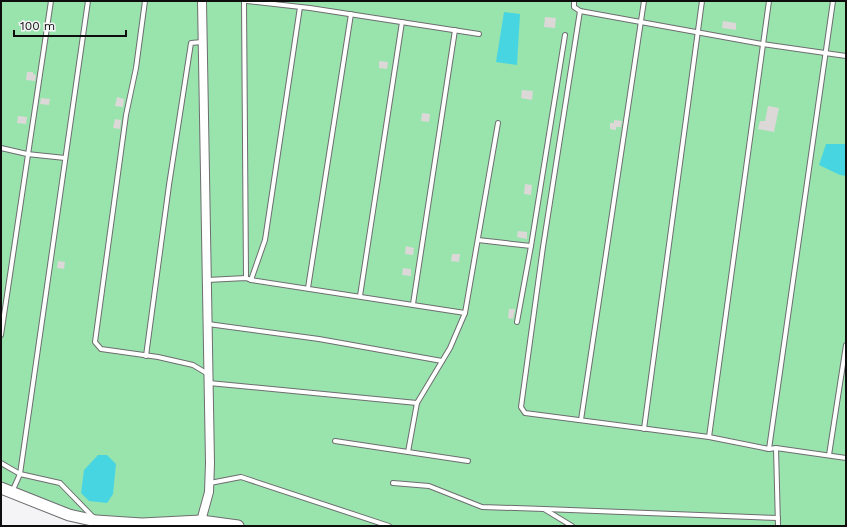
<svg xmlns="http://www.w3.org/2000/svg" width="847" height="527" font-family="'Work Sans',sans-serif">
	<rect width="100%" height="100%" fill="#f4f4f7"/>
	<path fill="#99e4ad" d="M 1,1 L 846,1 L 846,526 L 238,526 L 96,521 L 1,488 Z"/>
	<g fill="#48d5e2">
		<path d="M 504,12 L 520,14 L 517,65 L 496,62 Z"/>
		<path d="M 826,144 L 846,144 L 846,176 L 840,175 L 819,165 Z"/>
		<path d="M 98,455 L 107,455 L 116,464 L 113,494 L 107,503 L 89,501 L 81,493 L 84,470 Z"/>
	</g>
	<g fill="#dbd8d7">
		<path d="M 545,17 L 556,18 L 555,28 L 544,27 Z"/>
		<path d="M 723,21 L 736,23 L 736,30 L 722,28 Z"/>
		<path d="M 379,61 L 388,62 L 387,69 L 379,68 Z"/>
		<path d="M 27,72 L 33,72 L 33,74 L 36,75 L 35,81 L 26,80 Z"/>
		<path d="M 522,90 L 533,91 L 532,100 L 521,98 Z"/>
		<path d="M 117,97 L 124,99 L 123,107 L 115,106 Z"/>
		<path d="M 41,98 L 50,99 L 49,105 L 40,104 Z"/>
		<path d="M 768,106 L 779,108 L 774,132 L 758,129 L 760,121 L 765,121 Z"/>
		<path d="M 422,113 L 430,114 L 429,122 L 421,121 Z"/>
		<path d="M 18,116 L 27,117 L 26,124 L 17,123 Z"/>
		<path d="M 115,119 L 121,120 L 120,129 L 113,128 Z"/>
		<path d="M 614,120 L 622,121 L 621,127 L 616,127 L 616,130 L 610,129 L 610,123 L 614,123 Z"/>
		<path d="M 525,184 L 532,185 L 531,195 L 524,194 Z"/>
		<path d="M 518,231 L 527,232 L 527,239 L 517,237 Z"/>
		<path d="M 406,246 L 414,248 L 413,255 L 405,254 Z"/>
		<path d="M 452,254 L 460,254 L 459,262 L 451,261 Z"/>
		<path d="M 58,261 L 65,262 L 64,269 L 57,268 Z"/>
		<path d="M 403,268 L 411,269 L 411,276 L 402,275 Z"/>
		<path d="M 509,309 L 515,309 L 513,319 L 508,318 Z"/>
	</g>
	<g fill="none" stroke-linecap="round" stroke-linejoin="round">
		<defs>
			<g id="lane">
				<path d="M 145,1 L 136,68 L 126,115 L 95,342 L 101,349 L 158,357 L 193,365 L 208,374"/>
				<path d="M 244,1 L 246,278"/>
				<path d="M 247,1 L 310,8 L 479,34"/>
				<path d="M 574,1 L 574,7 L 580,11 L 762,44 L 846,56"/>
				<path d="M 580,11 L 543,247 L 521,407 L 525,413 L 709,437 L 769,449 L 833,1"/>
				<path d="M 1,148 L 27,154 L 65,158"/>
				<path d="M 478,240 L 531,246 L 517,322"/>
				<path d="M 531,246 L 565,35"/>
				<path d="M 207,280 L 246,278 L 251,280 L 465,313 L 450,348 L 417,403 L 209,383"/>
				<path d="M 251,280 L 265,240 L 300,7"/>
				<path d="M 308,288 C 323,197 336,105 351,14"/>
				<path d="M 360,296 L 402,22"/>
				<path d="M 413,304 L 455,30"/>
				<path d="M 465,313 L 498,123"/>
				<path d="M 208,324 L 319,339 L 442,361"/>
				<path d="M 1,335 L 51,1"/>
				<path d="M 146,356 L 169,185 L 191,43 L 202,42"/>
				<path d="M 581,420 L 644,1"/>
				<path d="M 644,429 L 702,1"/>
				<path d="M 709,437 L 769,1"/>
				<path d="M 335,441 L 408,452 L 417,403"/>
				<path d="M 776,448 L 778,526"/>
				<path d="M 769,449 L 776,448 L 846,458"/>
				<path d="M 408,452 L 468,461"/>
				<path d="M 829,455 L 846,345"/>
				<path d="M 1,463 L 20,474 L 60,483 L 93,517"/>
				<path d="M 210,483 L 241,477 L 389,526"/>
				<path d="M 393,483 L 429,486 L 482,507 L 544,509 L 572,526"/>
				<path d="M 12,492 L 20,474 C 44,316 65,158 88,1"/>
				<path d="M 544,509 L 778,518"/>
			</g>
			<path id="street" d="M 201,521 L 209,492 L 210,463 L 202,1"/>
			<path id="secondary" d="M 1,488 L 69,515 L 96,521 L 142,524 L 201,521 L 238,526"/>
		</defs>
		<use href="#lane" stroke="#6d6d70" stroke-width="6"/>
		<use href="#street" stroke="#6d6d70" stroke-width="10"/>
		<use href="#secondary" stroke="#6d6d70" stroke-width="13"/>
		<use href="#lane" stroke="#fff" stroke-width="4"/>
		<use href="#street" stroke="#fff" stroke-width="8"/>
		<use href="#secondary" stroke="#fff" stroke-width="11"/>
	</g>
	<rect width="847" height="527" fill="none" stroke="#0e0e0f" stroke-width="4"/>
	<path d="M14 30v6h112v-6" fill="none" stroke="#0e0e0f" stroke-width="2"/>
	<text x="20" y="30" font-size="12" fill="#0e0e0f" stroke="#f4f4f7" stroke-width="3" paint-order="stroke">100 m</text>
</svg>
